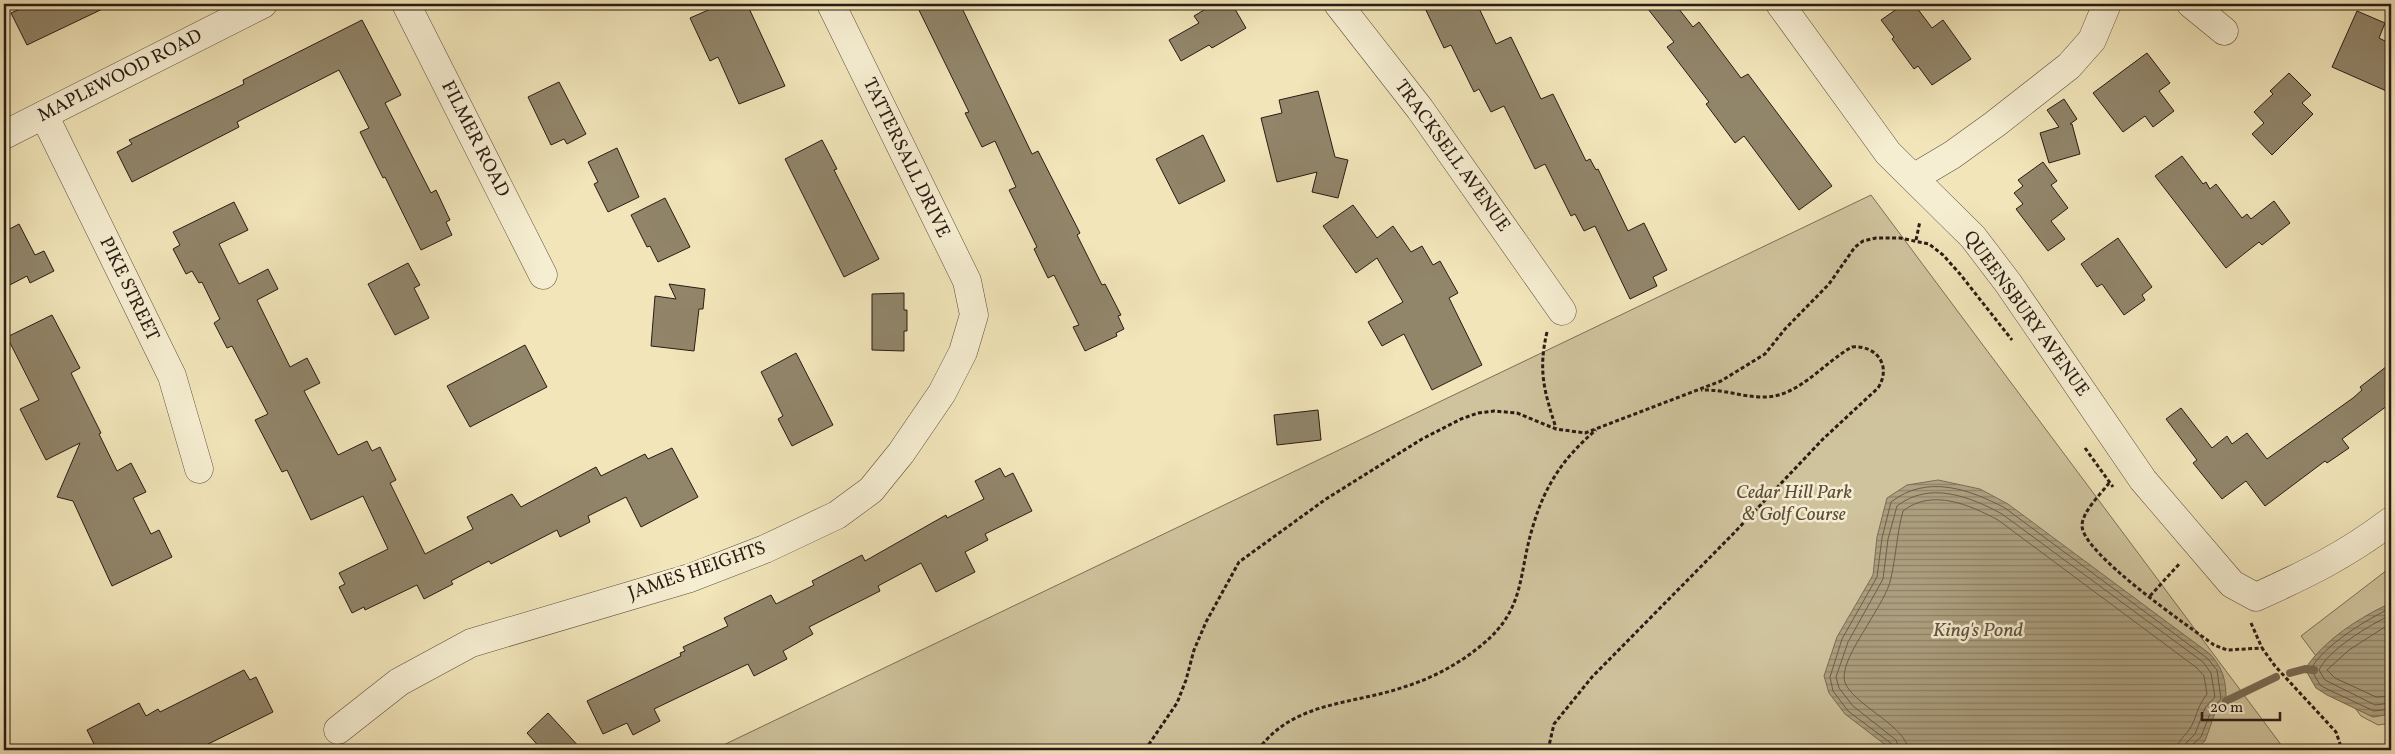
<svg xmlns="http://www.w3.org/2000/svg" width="2395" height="754" font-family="Vollkorn,serif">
	<defs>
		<pattern id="water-rules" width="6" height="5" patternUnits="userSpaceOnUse" patternTransform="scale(1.25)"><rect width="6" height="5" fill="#ada181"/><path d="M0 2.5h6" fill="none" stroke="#8d8268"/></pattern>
	</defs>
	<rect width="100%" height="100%" fill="#f1e5b9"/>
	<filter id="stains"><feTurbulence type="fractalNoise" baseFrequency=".004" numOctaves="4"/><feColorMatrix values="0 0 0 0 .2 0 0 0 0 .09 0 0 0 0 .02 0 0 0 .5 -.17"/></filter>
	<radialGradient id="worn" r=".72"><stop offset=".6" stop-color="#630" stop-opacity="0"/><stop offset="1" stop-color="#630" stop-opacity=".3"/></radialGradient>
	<g fill="#cfc39d" stroke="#7c7058">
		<path d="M 1871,195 L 2285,750 L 713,750 Z"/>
		<path d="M 2391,567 L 2391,723 L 2378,725 L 2361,716 L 2301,636 Z"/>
	</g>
	<g fill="url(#water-rules)" stroke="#796c55">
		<path d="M 1938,480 L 1980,489 L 2008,504 L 2210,654 C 2224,670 2226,681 2226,701 L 2215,713 L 2205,741 L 2194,750 L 1892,750 L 1845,714 L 1829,693 L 1824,676 L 1837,637 L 1873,575 L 1877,537 L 1887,498 L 1907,485 Z"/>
		<path d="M 2391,603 L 2391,714 L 2373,717 L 2327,695 L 2316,688 L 2305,669 C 2324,640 2360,617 2391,603 Z"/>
	</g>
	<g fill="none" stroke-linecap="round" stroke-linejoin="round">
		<g stroke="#6c5e4a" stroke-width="1">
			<path d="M 2391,608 C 2367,619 2323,646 2311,669 L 2320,685 L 2329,690 L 2374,711 L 2391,709"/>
			<path d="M 2391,615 C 2371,624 2328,650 2319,670 L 2325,680 L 2375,705 L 2391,703"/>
			<path d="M 2391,623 L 2349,650 L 2327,670 L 2335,678 L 2376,697 L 2391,696"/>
			<path d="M 1894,750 L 1892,744 L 1848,711 L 1833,691 L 1830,677 L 1842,639 L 1877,577 L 1882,538 L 1891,502 C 1927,474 1969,489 2005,508 L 2207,658 L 2217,670 L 2221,699 L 2211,711 L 2201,737 L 2192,745 L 2191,750"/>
			<path d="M 1900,750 L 1896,740 L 1853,706 L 1839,688 L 1836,677 L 1848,642 L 1883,579 L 1888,539 L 1897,506 C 1929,481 1969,496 2002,514 L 2203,662 L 2211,673 L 2215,697 L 2205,708 L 2195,734 L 2187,742 L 2185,750"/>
			<path d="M 1908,750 C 1907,727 1859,708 1846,685 C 1837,669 1863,634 1871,619 C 1878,607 1888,592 1891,578 C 1896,556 1897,533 1903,511 C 1932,488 1970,505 1998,520 L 2197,668 L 2204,676 L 2207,694 C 2196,708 2197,718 2189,730 C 2183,738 2178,740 2177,750"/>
		</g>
		<g stroke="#796c55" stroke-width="8">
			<path d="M 2290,673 L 2305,669 L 2314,670"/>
			<path d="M 2226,701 L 2276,677"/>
		</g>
	</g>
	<g fill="#91856a" stroke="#2a1c14">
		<path d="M 31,4 L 113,4 L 27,45 L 11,13 Z"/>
		<path d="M 722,4 L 747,4 L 785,86 L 739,104 L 718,57 L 710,61 L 690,18 Z"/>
		<path d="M 916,4 L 960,4 L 1032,154 L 1038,151 L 1080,233 L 1077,235 L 1102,285 L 1105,284 L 1121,315 L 1118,316 L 1124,329 L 1116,333 L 1117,336 L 1085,351 L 1073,327 L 1079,325 L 1054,275 L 1048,278 L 1034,249 L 1037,247 L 1009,190 L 1016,187 L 995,141 L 982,147 L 965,113 L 969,112 Z"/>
		<path d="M 1214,4 L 1232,4 L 1246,28 L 1212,48 L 1209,45 L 1181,61 L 1169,40 L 1199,23 L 1194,16 Z"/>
		<path d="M 1423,4 L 1477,4 L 1496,44 L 1511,37 L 1541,99 L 1553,94 L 1586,161 L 1590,159 L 1596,170 L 1598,169 L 1628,231 L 1644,223 L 1667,270 L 1653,277 L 1657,286 L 1630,299 L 1595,226 L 1584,231 L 1575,214 L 1571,216 L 1545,164 L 1535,169 L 1504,106 L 1491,112 L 1479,89 L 1474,92 L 1451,45 L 1444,48 Z"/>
		<path d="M 1644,4 L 1675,4 L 1693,27 L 1699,22 L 1741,78 L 1748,74 L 1832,186 L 1799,210 L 1744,136 L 1735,143 L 1706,104 L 1709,102 L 1667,47 L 1674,42 Z"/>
		<path d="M 1904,4 L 1914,4 L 1932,28 L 1943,20 L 1971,59 L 1932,85 L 1918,66 L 1914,69 L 1892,39 L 1894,37 L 1881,20 Z"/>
		<path d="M 2357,11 L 2385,23 L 2379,38 L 2391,44 L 2391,93 L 2332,67 Z"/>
		<path d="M 362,20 L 401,95 L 385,103 L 431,193 L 436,190 L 450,220 L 446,222 L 452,235 L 421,250 L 385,177 L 383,178 L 360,132 L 369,128 L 339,70 L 237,122 L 239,127 L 132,182 L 117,152 L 132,144 L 129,140 L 244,84 L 243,80 Z"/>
		<path d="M 2147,53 L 2170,83 L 2159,91 L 2174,111 L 2153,127 L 2145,116 L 2123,132 L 2093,93 Z"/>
		<path d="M 2289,73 L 2311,95 L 2302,103 L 2313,114 L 2272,155 L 2252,134 L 2264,123 L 2254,112 L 2273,94 L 2270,91 Z"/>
		<path d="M 559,82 L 586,134 L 567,144 L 564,139 L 551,145 L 528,97 Z"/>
		<path d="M 1318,91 L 1335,157 L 1348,160 L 1338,198 L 1312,192 L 1317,172 L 1277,182 L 1261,118 L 1282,113 L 1279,100 Z"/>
		<path d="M 2064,99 L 2077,119 L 2070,124 L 2072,124 L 2080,154 L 2049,163 L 2040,133 L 2059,127 L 2047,110 Z"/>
		<path d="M 1203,135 L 1225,181 L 1179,204 L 1156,159 Z"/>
		<path d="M 822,140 L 837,169 L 834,170 L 879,259 L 844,277 L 785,159 Z"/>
		<path d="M 617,148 L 639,197 L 608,212 L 594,184 L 598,182 L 588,162 Z"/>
		<path d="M 2182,156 L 2203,184 L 2206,182 L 2210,189 L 2216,184 L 2242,218 L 2247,214 L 2251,219 L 2274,201 L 2290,223 L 2262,245 L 2259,242 L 2226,268 L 2155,176 Z"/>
		<path d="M 2043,162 L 2057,181 L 2051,185 L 2068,208 L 2051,221 L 2065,239 L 2048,251 L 2016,209 L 2023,204 L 2014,193 L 2023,186 L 2018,180 Z"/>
		<path d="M 665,198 L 690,247 L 658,262 L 650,246 L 647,247 L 631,215 Z"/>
		<path d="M 234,202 L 248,230 L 219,244 L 239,284 L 268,269 L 278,289 L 257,300 L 290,367 L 307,358 L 320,383 L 304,391 L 338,455 L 367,441 L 372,451 L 380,447 L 396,480 L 390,483 L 425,554 L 473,529 L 467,517 L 512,494 L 521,507 L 596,467 L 601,476 L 645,454 L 648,459 L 672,448 L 698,497 L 641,527 L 626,497 L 588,516 L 590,522 L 560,537 L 557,530 L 491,564 L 489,561 L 451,581 L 453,584 L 424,599 L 417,585 L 365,610 L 364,607 L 352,613 L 339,587 L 345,584 L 339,573 L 388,549 L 363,496 L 311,520 L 287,470 L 282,472 L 255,420 L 268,414 L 232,346 L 227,348 L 214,323 L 220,319 L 202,282 L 199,283 L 192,271 L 186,274 L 173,249 L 180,245 L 173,232 Z"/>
		<path d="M 1353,205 L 1377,238 L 1393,226 L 1411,252 L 1422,246 L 1433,265 L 1440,261 L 1458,293 L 1449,298 L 1482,365 L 1432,390 L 1404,334 L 1382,346 L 1368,322 L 1403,302 L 1377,258 L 1356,273 L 1323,226 Z"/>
		<path d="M 19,224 L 35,255 L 44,251 L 54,271 L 30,283 L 27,276 L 4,288 L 4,232 Z"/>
		<path d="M 2118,238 L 2152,287 L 2142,295 L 2145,300 L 2124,315 L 2102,284 L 2097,287 L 2081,264 Z"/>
		<path d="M 408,263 L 420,285 L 414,288 L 429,318 L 395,335 L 368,284 Z"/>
		<path d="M 669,284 L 705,289 L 703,309 L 699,309 L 694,351 L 651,346 L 655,296 L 676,299 Z"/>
		<path d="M 904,293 L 904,310 L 907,310 L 907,331 L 904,331 L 904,351 L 872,350 L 872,294 Z"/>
		<path d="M 52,315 L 80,368 L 71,373 L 101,433 L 99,434 L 117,471 L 131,463 L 146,492 L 133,498 L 151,534 L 159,530 L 172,557 L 112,586 L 73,501 L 57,497 L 80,443 L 46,460 L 20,409 L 39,400 L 7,337 Z"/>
		<path d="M 525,345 L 547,387 L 470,427 L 447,386 Z"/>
		<path d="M 796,353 L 833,425 L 792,446 L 778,419 L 783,416 L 761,372 Z"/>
		<path d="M 2391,363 L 2391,403 L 2342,439 L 2349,448 L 2327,463 L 2325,461 L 2265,506 L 2246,481 L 2222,499 L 2193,463 L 2197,460 L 2166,419 L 2181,408 L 2212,448 L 2227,436 L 2232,444 L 2247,433 L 2267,459 L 2353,398 L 2362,390 L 2360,387 Z"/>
		<path d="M 1318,410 L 1321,440 L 1277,445 L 1274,415 Z"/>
		<path d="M 1000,468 L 1005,477 L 1013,473 L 1032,511 L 985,534 L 988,540 L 965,552 L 975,572 L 936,592 L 921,563 L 878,586 L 880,591 L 809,627 L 813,634 L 783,651 L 787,659 L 754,676 L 748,664 L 654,709 L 660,721 L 633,735 L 627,723 L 603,734 L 587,701 L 681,656 L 680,653 L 685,651 L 683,647 L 728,626 L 724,618 L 771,595 L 776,604 L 814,585 L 812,581 L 862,555 L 865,561 L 946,515 L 947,518 L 984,499 L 975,481 Z"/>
		<path d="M 244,670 L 250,680 L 256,677 L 273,712 L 196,750 L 97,750 L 87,730 L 139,703 L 146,716 L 158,709 L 160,712 Z"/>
		<path d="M 548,713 L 582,750 L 542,750 L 527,733 Z"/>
	</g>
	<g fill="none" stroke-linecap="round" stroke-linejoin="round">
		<defs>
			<g id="minor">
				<path d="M 406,4 L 543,275"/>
				<path d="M 1338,4 L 1420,109 L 1562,311"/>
				<path d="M 1780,4 L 1888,153 L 1973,237 L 2008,283 L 2143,480 L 2232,584 L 2256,597 C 2307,574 2346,555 2391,521"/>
				<path d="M 2191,4 L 2224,31"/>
				<path d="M 44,115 L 172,376 L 199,469"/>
				<path d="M 1915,177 L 1952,155 L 1995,124 L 2069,66 L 2092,40 L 2107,4"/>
				<path d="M 338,730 L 399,682 L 471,643 L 690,578 L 765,549 L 837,515 L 871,490 L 901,453 L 942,393 L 963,352 L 974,315 L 967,281 L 831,4"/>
			</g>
			<path id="tertiary" d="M 4,135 L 263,4"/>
		</defs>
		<use href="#minor" stroke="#5c4e3d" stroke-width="29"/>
		<use href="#tertiary" stroke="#5c4e3d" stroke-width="29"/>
		<g stroke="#2a1c14" stroke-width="3" stroke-dasharray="4 2.5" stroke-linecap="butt">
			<path d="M 1916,240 L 1920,221"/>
			<path d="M 1547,332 C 1538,370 1544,391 1556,428"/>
			<path d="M 2085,448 L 2113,487"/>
			<path d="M 2109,483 C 2100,495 2083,511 2082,525 C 2081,553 2190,627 2214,645 L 2227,650 L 2262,648 L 2275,666 L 2336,732 L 2342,750"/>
			<path d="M 2150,596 L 2180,563"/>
			<path d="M 2251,623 L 2262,648"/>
			<path d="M 1145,750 L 1177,703 L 1186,680 L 1194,650 L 1206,622 L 1239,562 L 1326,499 L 1422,439 L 1461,419 L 1478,413 L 1494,411 L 1517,413 L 1556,429 L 1585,433 L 1721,381 L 1765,354 L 1785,329 L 1829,284 L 1855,247 L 1863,241 L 1876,238 L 1900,238 L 1929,244 L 1943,255 L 1960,274 L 2012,340"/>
			<path d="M 1258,750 C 1294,700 1354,705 1407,686 C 1435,677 1460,663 1483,644 C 1526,608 1518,574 1533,526 C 1545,485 1564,457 1596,430"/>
			<path d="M 1548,750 L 1554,724 L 1592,677 L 1733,534 L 1823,439 L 1878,388 C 1892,366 1877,345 1852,347 C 1824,362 1798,398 1763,397 C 1741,397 1724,389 1701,390"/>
		</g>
		<use href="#minor" stroke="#f6eed2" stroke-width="28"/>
		<use href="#tertiary" stroke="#f6eed2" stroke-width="28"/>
	</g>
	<g text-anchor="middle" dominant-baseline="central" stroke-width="5" stroke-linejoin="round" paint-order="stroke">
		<g font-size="19" fill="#2a1c14" stroke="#f6eed2">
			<text transform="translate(120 76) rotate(-27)">MAPLEWOOD ROAD</text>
			<text transform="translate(475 139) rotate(63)">FILMER ROAD</text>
			<text transform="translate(1452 156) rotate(54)">TRACKSELL AVENUE</text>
			<text transform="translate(906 158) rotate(64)">TATTERSALL DRIVE</text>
			<text transform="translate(129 289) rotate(64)">PIKE STREET</text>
			<text transform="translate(2026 314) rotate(54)">QUEENSBURY AVENUE</text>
			<text transform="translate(697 571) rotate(-19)">JAMES HEIGHTS</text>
		</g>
		<g font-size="19" font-style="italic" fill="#5c4e3d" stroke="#f6eed2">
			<text x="1794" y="493">Cedar Hill Park<tspan x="1794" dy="22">&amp; Golf Course</tspan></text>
		</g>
		<g font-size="20" font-style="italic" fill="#5e5140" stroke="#f6eed2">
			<text x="1978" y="631">King's Pond</text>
		</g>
	</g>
	<rect width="2395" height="754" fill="none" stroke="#f1e5b9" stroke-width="20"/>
	<rect x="5" y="5" width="2385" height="744" fill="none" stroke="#2a1c14" stroke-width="2.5"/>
	<rect x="10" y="10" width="2375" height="734" fill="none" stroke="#2a1c14"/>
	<path d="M2202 712v8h78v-8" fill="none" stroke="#2a1c14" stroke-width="2.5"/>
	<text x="2210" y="712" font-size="15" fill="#2a1c14" stroke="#f6eed2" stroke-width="4" paint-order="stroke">20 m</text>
	<rect width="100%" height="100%" filter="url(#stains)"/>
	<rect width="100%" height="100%" fill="url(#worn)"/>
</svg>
